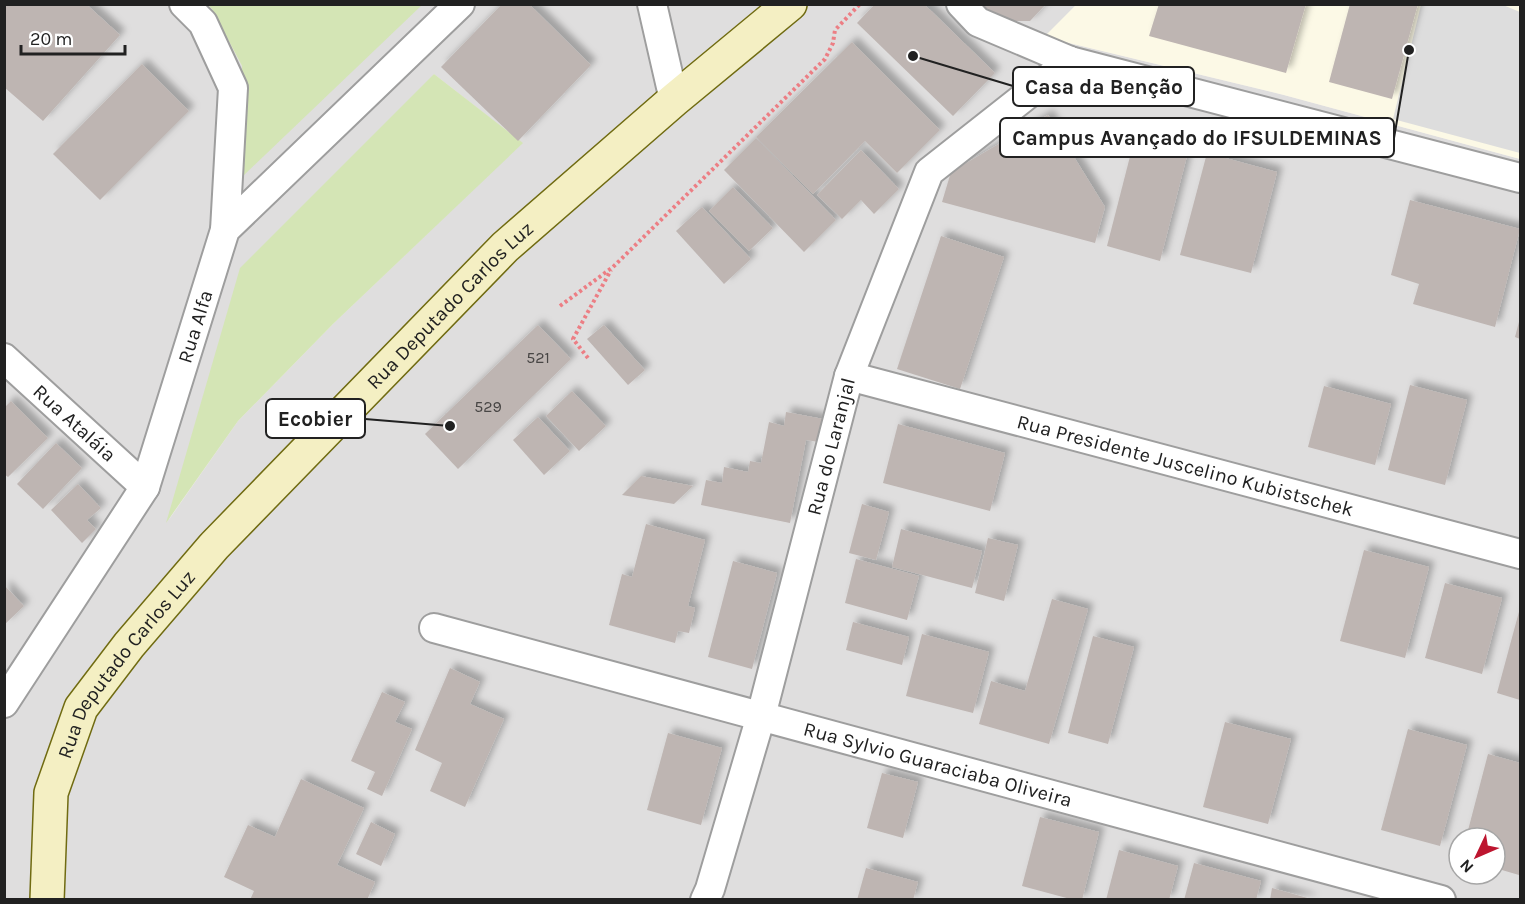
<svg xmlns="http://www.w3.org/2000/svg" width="1525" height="904" font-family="Karla,sans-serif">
	<defs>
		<filter id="shadow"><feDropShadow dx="5.5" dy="-5.5" stdDeviation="3" flood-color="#0004"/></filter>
	</defs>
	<rect width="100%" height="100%" fill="#f0ede9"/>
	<path fill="#dfdede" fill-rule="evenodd" d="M 422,4 L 1076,5 L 1045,37 L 1284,95 L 1520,159 L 1520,899 L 5,900 L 5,5 L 208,5 L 212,9 L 242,66 L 243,174 ZM 434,74 L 522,143 L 333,324 L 238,421 L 168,521 ZM 1459,838 L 1495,838 L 1495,874 L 1459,874 Z"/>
	<path fill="#fcf9e6" d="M 1076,5 L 1520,5 L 1520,159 L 1284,95 L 1044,37 Z"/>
	<g fill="#d4e5b5">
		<path d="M 208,5 L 422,5 L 243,176 L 242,66 L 212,9 Z"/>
		<path d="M 434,74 L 523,143 L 333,324 L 238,421 L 166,523 L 240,268 Z"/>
	</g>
	<path fill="#ddd" d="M 1421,5 L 1503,5 L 1520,12 L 1520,153 L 1393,119 Z"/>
	<g fill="#beb5b2" filter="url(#shadow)">
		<path d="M 4,4 L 86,4 L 120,35 L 43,121 L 4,87 Z"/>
		<path d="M 502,4 L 529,4 L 591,65 L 518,141 L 441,67 Z"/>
		<path d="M 875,4 L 924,4 L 995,73 L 953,116 L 857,23 Z"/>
		<path d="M 977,4 L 1046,4 L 1030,21 L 1001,21 Z"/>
		<path d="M 1159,4 L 1306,4 L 1286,73 L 1149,36 Z"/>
		<path d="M 1350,4 L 1418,4 L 1392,99 L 1329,82 Z"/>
		<path d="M 852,42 L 940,130 L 897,173 L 865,141 L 813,194 L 756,137 Z"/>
		<path d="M 142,64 L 189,111 L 100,200 L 53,154 Z"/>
		<path d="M 1048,115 L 1105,207 L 1095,243 L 942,202 L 951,172 Z"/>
		<path d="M 1135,137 L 1188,152 L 1160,261 L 1107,246 Z"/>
		<path d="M 756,138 L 836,220 L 804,252 L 724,170 Z"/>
		<path d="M 861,150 L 899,189 L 874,214 L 861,200 L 842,219 L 817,195 Z"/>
		<path d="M 1207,153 L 1277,172 L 1251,273 L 1180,255 Z"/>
		<path d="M 733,187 L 773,228 L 749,251 L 709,211 Z"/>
		<path d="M 1410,200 L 1520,229 L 1495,327 L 1413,304 L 1419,284 L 1391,275 Z"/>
		<path d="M 702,207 L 751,259 L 724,284 L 676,231 Z"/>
		<path d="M 941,236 L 1004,257 L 960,389 L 897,369 Z"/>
		<path d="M 1520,318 L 1520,339 L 1515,337 Z"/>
		<path d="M 538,325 L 571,359 L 458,469 L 425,434 Z"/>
		<path d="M 604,325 L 645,370 L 628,385 L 587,339 Z"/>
		<path d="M 1410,385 L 1467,400 L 1445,485 L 1388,470 Z"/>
		<path d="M 1324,386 L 1391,404 L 1375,465 L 1308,447 Z"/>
		<path d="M 572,391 L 606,426 L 579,451 L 546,416 Z"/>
		<path d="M 11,401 L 48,438 L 8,477 L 4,474 L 4,408 Z"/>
		<path d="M 786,412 L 823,419 L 819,442 L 806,440 L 790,523 L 701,505 L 706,480 L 722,483 L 724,467 L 748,472 L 750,461 L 761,463 L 769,422 L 784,426 Z"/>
		<path d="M 538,417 L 570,451 L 544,475 L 513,440 Z"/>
		<path d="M 898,424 L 1005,453 L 990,511 L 883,483 Z"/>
		<path d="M 56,443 L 82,468 L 43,509 L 17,484 Z"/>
		<path d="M 641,476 L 693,486 L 674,504 L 622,495 Z"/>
		<path d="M 78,484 L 101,508 L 87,520 L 96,529 L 82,543 L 51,510 Z"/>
		<path d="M 862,504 L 889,512 L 876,560 L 849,553 Z"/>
		<path d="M 646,524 L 705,540 L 688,606 L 695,608 L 689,633 L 678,631 L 675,643 L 609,625 L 622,574 L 632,577 Z"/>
		<path d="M 901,529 L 982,551 L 972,588 L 892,567 Z"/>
		<path d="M 988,538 L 1018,545 L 1004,601 L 975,593 Z"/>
		<path d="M 1364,550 L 1429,567 L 1405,658 L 1340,641 Z"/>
		<path d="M 856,559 L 919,576 L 907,620 L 845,603 Z"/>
		<path d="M 733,561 L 777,573 L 752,669 L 708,657 Z"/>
		<path d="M 1445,583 L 1502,598 L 1482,674 L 1425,658 Z"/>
		<path d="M 4,585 L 24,606 L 4,625 Z"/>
		<path d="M 1052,599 L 1088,609 L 1049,744 L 979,724 L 991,681 L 1025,691 Z"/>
		<path d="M 1520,608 L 1520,700 L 1497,693 Z"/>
		<path d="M 853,622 L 909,637 L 902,665 L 846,650 Z"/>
		<path d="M 922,634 L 989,652 L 973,713 L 906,696 Z"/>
		<path d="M 1093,636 L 1134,647 L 1108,744 L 1068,733 Z"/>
		<path d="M 450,668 L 480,682 L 470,704 L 504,719 L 465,807 L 430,791 L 442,763 L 415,750 Z"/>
		<path d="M 382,692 L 405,702 L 395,722 L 412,729 L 382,796 L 367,789 L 375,772 L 351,761 Z"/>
		<path d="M 1225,722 L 1291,739 L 1268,824 L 1203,807 Z"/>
		<path d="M 1408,729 L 1467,745 L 1440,846 L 1381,830 Z"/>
		<path d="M 668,733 L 722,748 L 701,825 L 647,810 Z"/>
		<path d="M 1488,754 L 1520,763 L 1520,870 L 1519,875 L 1495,868 L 1495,838 L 1466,838 Z"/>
		<path d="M 882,773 L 918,782 L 903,838 L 867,828 Z"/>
		<path d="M 301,779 L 364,808 L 337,865 L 375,882 L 367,900 L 250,900 L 254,891 L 224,877 L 248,825 L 275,837 Z"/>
		<path d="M 1040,817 L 1099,832 L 1082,900 L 1074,900 L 1022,886 Z"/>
		<path d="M 371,822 L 395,834 L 381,866 L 356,854 Z"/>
		<path d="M 1119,850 L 1178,866 L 1169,900 L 1106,900 Z"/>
		<path d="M 1194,863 L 1261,881 L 1256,900 L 1184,900 Z"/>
		<path d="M 866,868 L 918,882 L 913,900 L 857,900 Z"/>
		<path d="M 1272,888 L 1311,899 L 1311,900 L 1270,900 Z"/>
	</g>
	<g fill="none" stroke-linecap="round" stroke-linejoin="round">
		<defs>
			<g id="street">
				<path d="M 184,4 L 203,23 L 233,88 L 225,230"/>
				<path d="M 652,4 L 674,100"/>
				<path d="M 961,4 L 978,22 L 1070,61 L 1520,178"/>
				<path id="s1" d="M 4,358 L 145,487"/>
				<path id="s2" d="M 849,376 L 1520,554"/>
				<path id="s3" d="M 434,628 L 1441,900"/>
				<path id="s4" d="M 4,703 L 145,487 L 225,230 L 460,4"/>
				<path id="s5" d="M 705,900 L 710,889 L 761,716 L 849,376 L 929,172 L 1070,61"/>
			</g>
			<g id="secondary">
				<path id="s6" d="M 47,900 L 51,793 L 81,708 L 129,645 L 214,546 L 505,247 L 674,100 L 790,4"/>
			</g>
		</defs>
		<use href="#street" stroke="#9e9e9e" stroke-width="32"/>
		<use href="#secondary" stroke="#706b11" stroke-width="36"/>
		<g stroke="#ec7e84" stroke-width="4" stroke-dasharray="3 3" stroke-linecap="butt">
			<path d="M 560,306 L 613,267 L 825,59 L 833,43 L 835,30 L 860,4"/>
			<path d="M 588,358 L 573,339 L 611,270"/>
		</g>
		<use href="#street" stroke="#fff" stroke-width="28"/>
		<use href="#secondary" stroke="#f4efc3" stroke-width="33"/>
	</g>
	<g text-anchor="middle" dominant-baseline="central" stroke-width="6" stroke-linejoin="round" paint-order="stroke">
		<g font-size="16" fill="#484645">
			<text x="538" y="357">521</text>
			<text x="488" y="406">529</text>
		</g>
		<g font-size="20" fill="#212121" stroke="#fff">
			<text stroke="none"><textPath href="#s6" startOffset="744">Rua Deputado Carlos Luz</textPath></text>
			<text stroke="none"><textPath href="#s4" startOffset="426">Rua Alfa</textPath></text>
			<text stroke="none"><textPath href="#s1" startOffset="96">Rua Ataláia</textPath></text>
			<text stroke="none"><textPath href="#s5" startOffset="471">Rua do Laranjal</textPath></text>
			<text stroke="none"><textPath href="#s2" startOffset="348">Rua Presidente Juscelino Kubistschek</textPath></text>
			<text stroke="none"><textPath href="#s6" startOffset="258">Rua Deputado Carlos Luz</textPath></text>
			<text stroke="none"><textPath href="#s3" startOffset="522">Rua Sylvio Guaraciaba Oliveira</textPath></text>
		</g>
	</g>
	<path fill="none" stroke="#212121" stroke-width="2" d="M913 56L1013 86M1409 50L1394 138M450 426L365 419"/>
	<g fill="#212121" stroke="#fff" stroke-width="2">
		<circle cx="913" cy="56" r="6"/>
		<circle cx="1409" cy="50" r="6"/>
		<circle cx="450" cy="426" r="6"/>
	</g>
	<g fill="#fff" stroke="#212121" stroke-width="2">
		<rect x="1013" y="67" width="181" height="39" rx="6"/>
		<rect x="1000" y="118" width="394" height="39" rx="6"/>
		<rect x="266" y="399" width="99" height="39" rx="6"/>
	</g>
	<g font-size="21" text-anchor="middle" font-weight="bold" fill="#212121">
		<text x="1104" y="94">Casa da Benção</text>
		<text x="1197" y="145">Campus Avançado do IFSULDEMINAS</text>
		<text x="315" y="426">Ecobier</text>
	</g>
	<rect width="1525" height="904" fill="none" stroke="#212121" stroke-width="12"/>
	<g transform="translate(1477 856) rotate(226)"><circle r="28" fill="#ffffff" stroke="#a6a6a6" stroke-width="1.5"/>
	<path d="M0-4.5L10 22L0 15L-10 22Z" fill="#bd152f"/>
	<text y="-9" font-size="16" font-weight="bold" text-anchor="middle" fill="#212121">N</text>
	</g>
	<path d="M21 45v9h104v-9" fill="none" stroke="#212121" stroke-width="3"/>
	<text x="30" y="45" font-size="18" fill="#212121" stroke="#ffffff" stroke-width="4.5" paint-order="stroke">20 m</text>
</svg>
